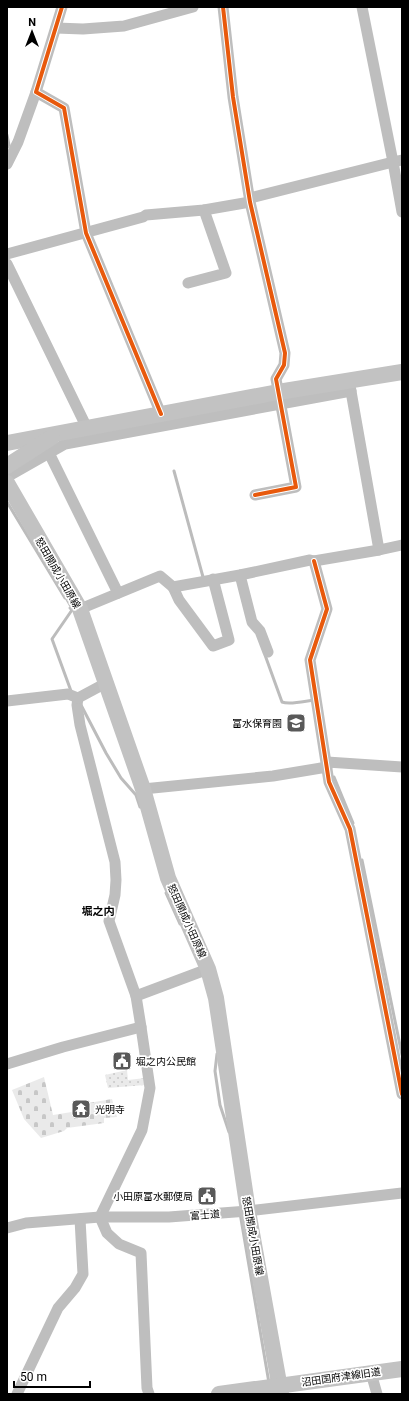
<svg xmlns="http://www.w3.org/2000/svg" width="409" height="1401" font-family="Roboto,'Noto Sans JP',sans-serif">
	<defs>
		<pattern id="grass-dots" width="8" height="8" patternUnits="userSpaceOnUse"><rect width="8" height="8" fill="#eaeaea"/><path d="M2 2h.1M6 6h.1" fill="none" stroke="#c7c7c7" stroke-width="1.8" stroke-linecap="round"/></pattern>
		<pattern id="cemetery-stones" width="16" height="16" patternUnits="userSpaceOnUse"><rect width="16" height="16" fill="#eaeaea"/><path d="M2 7V4a2 2 0 0 1 4 0v3zM10 15v-3a2 2 0 0 1 4 0v3z" fill="#c7c7c7"/></pattern>
	</defs>
	<rect width="100%" height="100%" fill="#fff"/>
	<path fill="url(#grass-dots)" d="M 127,1070 L 128,1080 L 145,1078 L 145,1085 L 108,1088 L 105,1075 Z"/>
	<path fill="url(#cemetery-stones)" d="M 44,1077 L 53,1115 L 84,1110 L 83,1104 L 112,1099 L 117,1117 L 104,1118 L 104,1123 L 67,1128 L 64,1131 L 41,1138 L 24,1119 L 12,1090 Z"/>
	<g fill="none" stroke-linecap="round" stroke-linejoin="round">
		<g stroke="#bcbcbc" stroke-width="3">
			<path d="M 7,135 L 9,145 L 7,148"/>
			<path d="M 174,471 L 203,577"/>
			<path d="M 7,502 L 65,598"/>
			<path d="M 70,608 L 72,610 L 52,639 L 71,691"/>
			<path d="M 265,655 L 282,702 C 290,705 305,701 314,700"/>
			<path d="M 81,705 L 106,753 L 121,778 L 136,795 L 140,807"/>
			<path d="M 334,777 L 353,823"/>
			<path d="M 362,860 L 402,1055"/>
			<path d="M 166,893 L 180,924"/>
			<path d="M 217,1054 L 215,1071 L 220,1105 L 229,1132"/>
			<path d="M 240,1213 L 269,1383"/>
		</g>
		<g stroke="#bebebe" stroke-width="11">
			<path d="M 62,7 L 36,92 L 64,108 L 86,233 L 161,414"/>
			<path d="M 223,7 L 233,97 L 250,202 L 285,353 L 284,365 L 276,379 L 296,487 L 255,495"/>
			<path d="M 362,7 L 393,162 L 402,160"/>
			<path d="M 56,28 L 83,29 L 124,26 L 193,7"/>
			<path d="M 7,164 L 18,142 L 36,92"/>
			<path d="M 250,198 L 393,162 L 402,212"/>
			<path d="M 7,254 L 143,217 L 146,215 L 204,210 L 250,202"/>
			<path d="M 7,264 L 87,428"/>
			<path d="M 188,283 L 226,273 L 204,210"/>
			<path d="M 49,453 L 118,593"/>
			<path d="M 7,477 L 65,444 L 351,391"/>
			<path d="M 379,550 L 402,545"/>
			<path d="M 314,561 L 327,609 L 310,660 L 329,782 L 350,829 L 402,1094"/>
			<path d="M 240,575 L 252,622 L 260,631 L 268,652"/>
			<path d="M 173,587 L 179,600 L 213,646 L 229,640 L 213,579"/>
			<path d="M 80,609 L 160,576 L 173,587 L 240,575 L 310,560 L 314,561 L 379,550 L 349,380"/>
			<path d="M 78,698 L 77,705 L 80,725 L 115,862 L 116,880 L 115,895 L 109,921 L 136,996"/>
			<path d="M 7,701 L 68,694 L 78,698 L 106,683"/>
			<path d="M 327,762 L 402,767"/>
			<path d="M 143,789 L 273,776 L 327,767"/>
			<path d="M 141,1027 L 150,1088 L 142,1130 L 100,1217 L 107,1233 L 119,1244 L 141,1253 L 147,1388 L 149,1394"/>
			<path d="M 7,1064 L 63,1047 L 141,1027 L 136,996 L 208,969"/>
			<path d="M 7,1228 L 26,1223 L 100,1217 L 169,1217 L 248,1211 L 402,1193"/>
			<path d="M 371,1373 L 377,1394"/>
			<path d="M 17,1394 L 58,1308 L 75,1288 L 83,1274 L 80,1219"/>
		</g>
		<g stroke="#c2c2c2" stroke-width="16">
			<path d="M 7,443 L 278,392 L 402,372"/>
			<path d="M 7,466 L 52,437"/>
			<path d="M 7,483 L 80,609 L 143,789 L 168,878 L 208,969 L 216,998 L 248,1211 L 281,1394"/>
			<path d="M 219,1394 L 402,1369"/>
		</g>
		<defs>
			<g id="cycleway">
				<path d="M 62,7 L 36,92 L 64,108 L 86,233 L 161,414"/>
				<path d="M 223,7 L 233,97 L 250,202 L 285,353 L 284,365 L 276,379 L 296,487 L 255,495"/>
				<path d="M 314,561 L 327,609 L 310,660 L 329,782 L 350,829 L 402,1094"/>
			</g>
		</defs>
		<use href="#cycleway" stroke="#fff" stroke-width="6"/>
		<use href="#cycleway" stroke="#e8590c" stroke-width="4"/>
	</g>
	<defs>
		<symbol id="school-square" viewBox="-11 -11 22 22"><rect x="-9" y="-9" width="18" height="18" rx="4" fill="#595959" stroke="#fff"/><path d="M0-5L7-2L0 1L-7-2ZM-4 1L0 2.5L4 1V4Q0 6-4 4Z" fill="#fff"/></symbol>
		<symbol id="civic-square" viewBox="-11 -11 22 22"><rect x="-9" y="-9" width="18" height="18" rx="4" fill="#595959" stroke="#fff"/><path d="M-.6-6.5H3V-4.5H.6V-3L4-1V1h2V6H-6V1h2V-1L-.6-3ZM-1.2 2.5V6h2.4V2.5Z" fill="#fff"/></symbol>
		<symbol id="temple-square" viewBox="-11 -11 22 22"><rect x="-9" y="-9" width="18" height="18" rx="4" fill="#595959" stroke="#fff"/><path d="M0-6L5-2H3V0L6.5 2.5H4V6H1.5V3h-3V6H-4V2.5H-6.5L-3 0V-2H-5Z" fill="#fff"/></symbol>
	</defs>
	<g fill-rule="evenodd">
		<use href="#school-square" x="285" y="712" width="22" height="22"/>
		<use href="#civic-square" x="111" y="1050" width="22" height="22"/>
		<use href="#temple-square" x="70" y="1098" width="22" height="22"/>
		<use href="#civic-square" x="196" y="1185" width="22" height="22"/>
	</g>
	<g text-anchor="middle" dominant-baseline="central" stroke-width="3.5" stroke-linejoin="round" paint-order="stroke">
		<g font-size="10" fill="#000" stroke="#fff">
			<text transform="translate(58 573) rotate(60)">怒田開成小田原線</text>
			<text transform="translate(187 921) rotate(66)">怒田開成小田原線</text>
			<text transform="translate(205 1215) rotate(-5)">富士道</text>
			<text transform="translate(253 1236) rotate(80)">怒田開成小田原線</text>
			<text transform="translate(341 1377) rotate(-8)">沼田国府津線旧道</text>
		</g>
		<g font-size="10" fill="#000" stroke="#fff" text-anchor="end">
			<text x="282" y="723">富水保育園</text>
			<text x="136" y="1061" text-anchor="start">堀之内公民館</text>
			<text x="95" y="1109" text-anchor="start">光明寺</text>
			<text x="193" y="1196">小田原富水郵便局</text>
		</g>
		<g font-size="11" font-weight="bold" fill="#000" stroke="#fff">
			<text x="98" y="911">堀之内</text>
		</g>
	</g>
	<rect width="409" height="1401" fill="none" stroke="#000000" stroke-width="16"/>
	<g transform="translate(32 32)" stroke="#ffffff" stroke-width="3" paint-order="stroke">
	<path d="M0-3L7 15L0 10L-7 15Z" fill="#000000"/>
	<text y="-6" font-size="11" font-weight="bold" text-anchor="middle" fill="#000000">N</text>
	</g>
	<path d="M14 1381v6h76v-6" fill="none" stroke="#000000" stroke-width="2"/>
	<text x="20" y="1381" font-size="12" fill="#000000" stroke="#ffffff" stroke-width="3" paint-order="stroke">50 m</text>
</svg>
